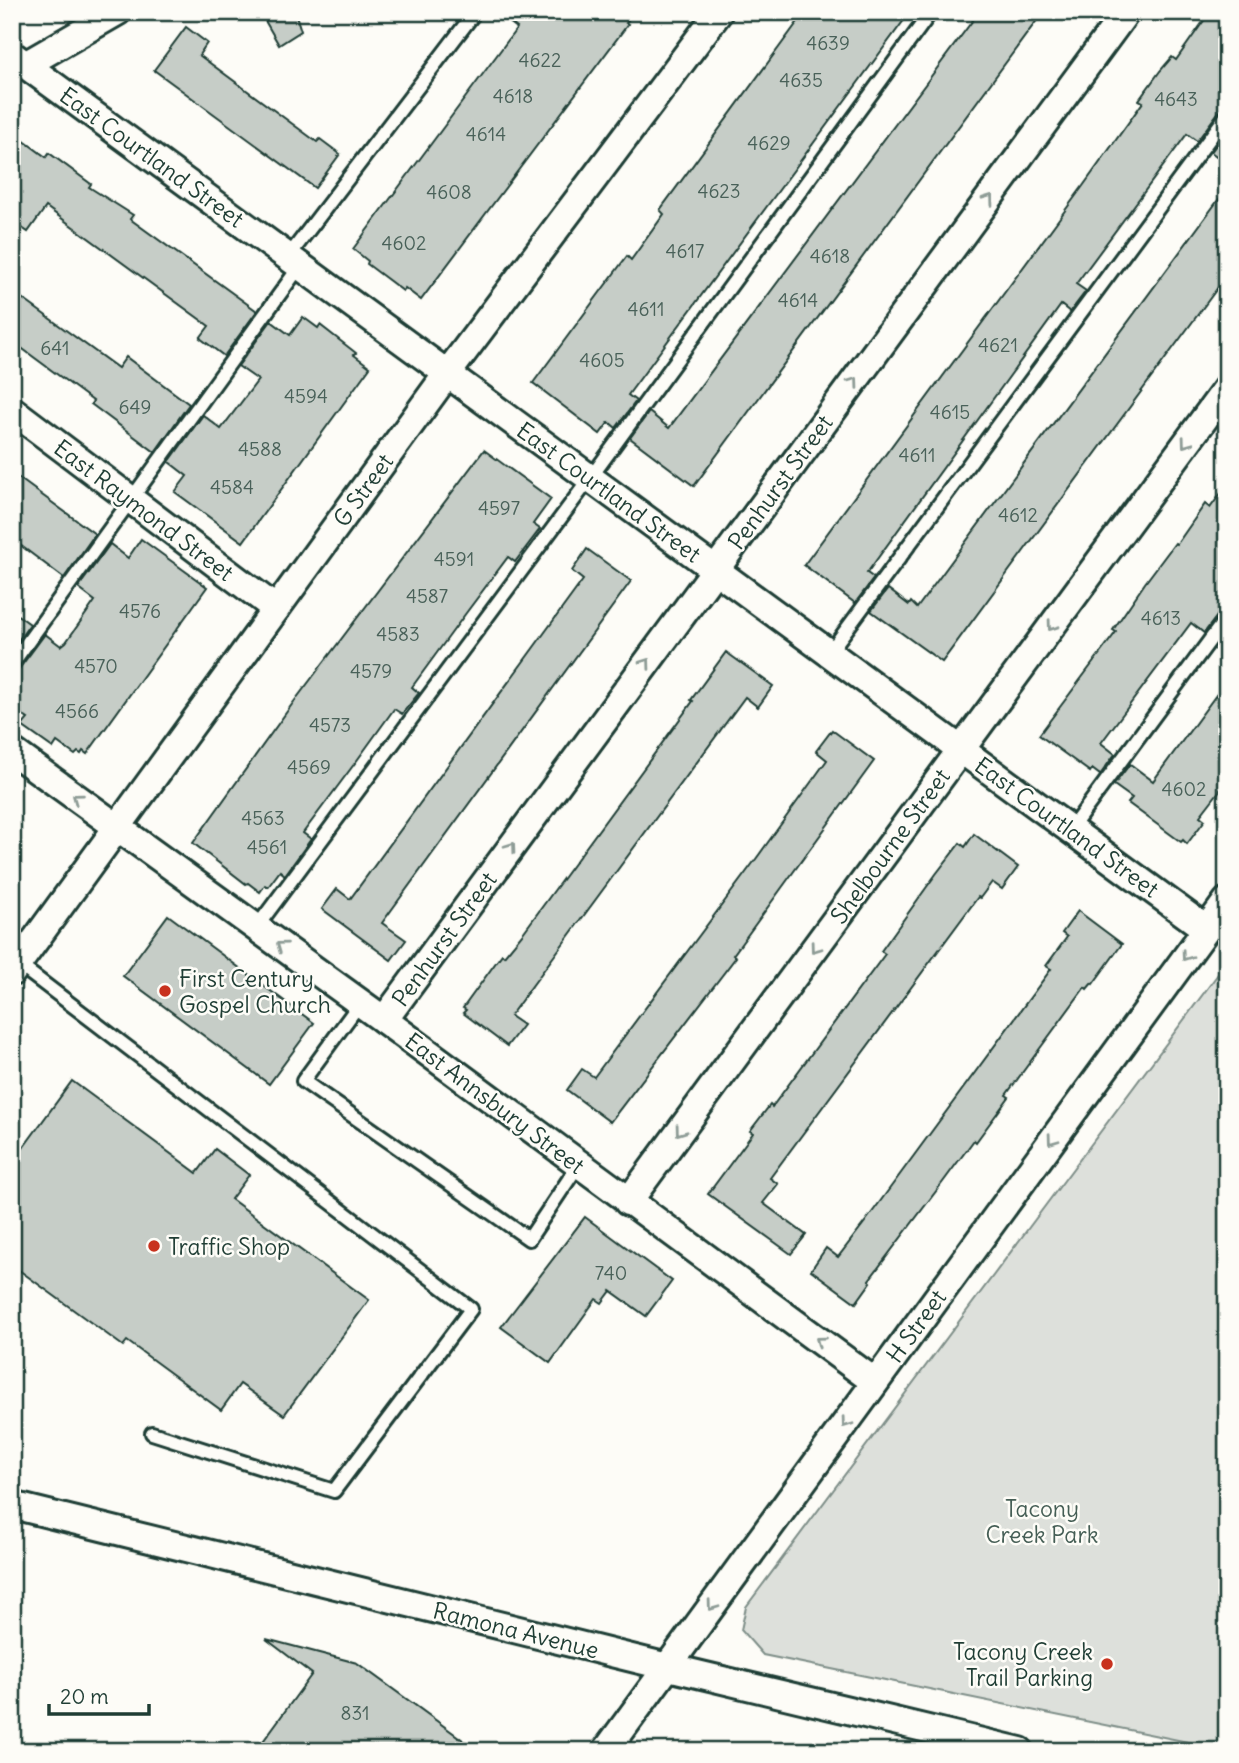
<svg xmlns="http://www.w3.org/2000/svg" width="1239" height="1763" font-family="Delius,sans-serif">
	<rect width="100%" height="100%" fill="#fdfcf7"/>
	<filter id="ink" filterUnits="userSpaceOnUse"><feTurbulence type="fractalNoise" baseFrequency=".0143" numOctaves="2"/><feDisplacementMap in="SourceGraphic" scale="14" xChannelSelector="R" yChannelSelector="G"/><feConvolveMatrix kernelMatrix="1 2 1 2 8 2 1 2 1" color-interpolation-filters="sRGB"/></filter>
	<g filter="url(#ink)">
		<path fill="#dde0db" stroke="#7e8e88" stroke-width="2" d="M 1227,962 L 1227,1750 L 763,1655 L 741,1630 L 746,1607 Z"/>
		<g fill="#c6cdc7" stroke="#1f3d34" stroke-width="2">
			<path d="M 260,12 L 295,12 L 301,31 L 279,45 Z"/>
			<path d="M 496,12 L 634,12 L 626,23 L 628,24 L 421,300 L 405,288 L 403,291 L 367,264 L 368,261 L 353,249 L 517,28 Z"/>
			<path d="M 805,12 L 910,12 L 628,395 L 636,401 L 616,428 L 609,422 L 600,434 L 533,383 L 627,256 L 631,260 L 664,214 L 660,210 Z"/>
			<path d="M 979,12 L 1043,12 L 694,486 L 630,438 L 649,412 L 669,428 Z"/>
			<path d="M 1210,12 L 1227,12 L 1227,106 L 1220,110 L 1197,141 L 1187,134 L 1076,284 L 1086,291 L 1070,312 L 1061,305 L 867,573 L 874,578 L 855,603 L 804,565 L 1083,186 L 1143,102 L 1139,100 L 1160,71 L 1172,57 L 1176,60 Z"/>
			<path d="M 186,27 L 207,43 L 199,55 L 317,142 L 320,139 L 340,154 L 315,188 L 154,70 Z"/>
			<path d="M 1227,130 L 1227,164 L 1211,152 Z"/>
			<path d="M 12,132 L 46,157 L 49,153 L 91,184 L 89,187 L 133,215 L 130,219 L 257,311 L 224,356 L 200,338 L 209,326 L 46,207 L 28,232 L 12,221 Z"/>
			<path d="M 1227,188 L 1227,275 L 942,662 L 871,611 L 888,589 L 909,605 L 911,602 L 917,608 Z"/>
			<path d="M 12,291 L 118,368 L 126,357 L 189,404 L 155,452 L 91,404 L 93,401 L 12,341 Z"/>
			<path d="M 303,317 L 318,328 L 320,325 L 356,353 L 354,355 L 370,367 L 243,542 L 175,492 L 187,476 L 169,462 L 203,415 L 221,429 L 258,380 L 238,366 L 271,321 L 290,335 Z"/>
			<path d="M 484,450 L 551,499 L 533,524 L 540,529 L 515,562 L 508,557 L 466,613 L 412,687 L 419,693 L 402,714 L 394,709 L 358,759 L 303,833 L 311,839 L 285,875 L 280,871 L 268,887 L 265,885 L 260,892 L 248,883 L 246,884 L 193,843 L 293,703 Z"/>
			<path d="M 12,473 L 95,534 L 64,578 L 12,539 Z"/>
			<path d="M 1227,485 L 1227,608 L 1220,612 L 1204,633 L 1191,623 L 1101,743 L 1115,754 L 1100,775 L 1092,769 L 1090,772 L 1039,735 L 1116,632 L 1113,630 L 1145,583 L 1175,543 L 1177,544 L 1205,504 L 1210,508 Z"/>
			<path d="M 141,539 L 207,587 L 87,754 L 83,751 L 81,754 L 78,752 L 75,755 L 57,742 L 53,748 L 22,726 L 28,719 L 12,708 L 12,673 L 19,669 L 45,634 L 61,646 L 66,642 L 95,601 L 78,588 L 110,544 L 128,558 Z"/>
			<path d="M 587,549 L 631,581 L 382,923 L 406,940 L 391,960 L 322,909 L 337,889 L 350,899 L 583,580 L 572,571 Z"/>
			<path d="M 12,611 L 30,624 L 12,649 Z"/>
			<path d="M 726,652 L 773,686 L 758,707 L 745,697 L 554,956 L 510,1016 L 523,1025 L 507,1046 L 463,1013 L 466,1010 L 463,1008 L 502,954 L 504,956 L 523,933 L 693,701 L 691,700 Z"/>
			<path d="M 1227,680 L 1227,781 L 1200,816 L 1205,820 L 1187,844 L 1183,840 L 1181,842 L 1128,803 L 1132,798 L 1114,785 L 1130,764 L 1153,781 Z"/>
			<path d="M 832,730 L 874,761 L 733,955 L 736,957 L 610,1122 L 567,1090 L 582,1069 L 594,1077 L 756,859 L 827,760 L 816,751 Z"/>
			<path d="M 974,834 L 1018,867 L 1002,889 L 992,882 L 980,898 L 978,897 L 770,1178 L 778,1184 L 763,1203 L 806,1235 L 791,1254 L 708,1194 L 753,1133 L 750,1131 L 770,1105 L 772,1107 L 885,954 L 881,951 L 936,874 L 960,843 L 965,847 Z"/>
			<path d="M 1078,911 L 1122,944 L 1093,984 L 1092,983 L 1087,989 L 1085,987 L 1030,1062 L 1006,1095 L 1009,1097 L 976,1142 L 974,1140 L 943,1182 L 869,1280 L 871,1282 L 856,1303 L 811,1270 L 826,1248 L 838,1257 L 868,1218 L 1051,969 L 1046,966 L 1067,937 L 1062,933 Z"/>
			<path d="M 168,915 L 314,1023 L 269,1084 L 123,976 Z"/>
			<path d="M 72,1081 L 197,1173 L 215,1149 L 249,1175 L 231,1199 L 369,1300 L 284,1415 L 240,1384 L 221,1410 L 127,1341 L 123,1346 L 12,1265 L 12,1163 Z"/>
			<path d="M 585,1217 L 672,1281 L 646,1316 L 611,1291 L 602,1303 L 596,1299 L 550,1363 L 501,1327 Z"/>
			<path d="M 266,1639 L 357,1663 L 478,1751 L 256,1751 L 312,1674 Z"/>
		</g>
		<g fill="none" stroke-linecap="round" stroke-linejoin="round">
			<defs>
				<g id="service">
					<path d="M 288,257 L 475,12"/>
					<path d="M 829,653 L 1227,115"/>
					<path d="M 12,664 L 300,266"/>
					<path d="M 1070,830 L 1227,617"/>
					<path d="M 256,928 L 591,477 L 931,12"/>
					<path d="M 18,964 L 471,1309 L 334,1491 L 152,1433"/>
					<path d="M 360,1003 L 303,1081 L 529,1239 L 579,1164"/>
					<path d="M 12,1315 L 12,1318"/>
				</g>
				<g id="minor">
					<path d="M 12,55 L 1206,929"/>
					<path d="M 25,65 L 117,12"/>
					<path d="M 12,410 L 276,609"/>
					<path d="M 12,751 L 384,1020 L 875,1382"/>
					<path d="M 12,972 L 447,374 L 719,12"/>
					<path d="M 384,1020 L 1126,12"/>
					<path d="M 628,1202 L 1227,388"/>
					<path d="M 12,1505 L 668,1667 L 1020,1751"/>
					<path d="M 606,1751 L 1227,901"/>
				</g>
			</defs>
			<use href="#service" stroke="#1f3d34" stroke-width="18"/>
			<use href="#minor" stroke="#1f3d34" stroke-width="32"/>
			<use href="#service" stroke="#fdfcf7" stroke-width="12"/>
			<use href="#minor" stroke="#fdfcf7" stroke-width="26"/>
		</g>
		<defs><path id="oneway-chevron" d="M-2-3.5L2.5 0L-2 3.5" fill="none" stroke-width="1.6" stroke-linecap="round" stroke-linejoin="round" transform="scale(1.75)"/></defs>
		<g stroke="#8e9c96">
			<use href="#oneway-chevron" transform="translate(989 199) rotate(-54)"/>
			<use href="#oneway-chevron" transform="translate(854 382) rotate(-54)"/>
			<use href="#oneway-chevron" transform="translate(1186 443) rotate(126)"/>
			<use href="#oneway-chevron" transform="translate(1052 626) rotate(126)"/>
			<use href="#oneway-chevron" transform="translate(646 663) rotate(-54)"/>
			<use href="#oneway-chevron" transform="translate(77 798) rotate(-144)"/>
			<use href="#oneway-chevron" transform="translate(511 847) rotate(-54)"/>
			<use href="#oneway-chevron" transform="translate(281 946) rotate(-144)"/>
			<use href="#oneway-chevron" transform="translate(815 948) rotate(126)"/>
			<use href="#oneway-chevron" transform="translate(1186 956) rotate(126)"/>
			<use href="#oneway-chevron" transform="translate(680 1131) rotate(126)"/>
			<use href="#oneway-chevron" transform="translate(1052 1140) rotate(126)"/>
			<use href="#oneway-chevron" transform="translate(820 1341) rotate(-144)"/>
			<use href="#oneway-chevron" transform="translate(846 1423) rotate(126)"/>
			<use href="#oneway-chevron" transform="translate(712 1606) rotate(126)"/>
		</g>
	</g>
	<g fill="#c8321e" stroke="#fdfcf7" stroke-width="2.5">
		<circle cx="165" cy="991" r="7"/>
		<circle cx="154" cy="1246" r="7"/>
		<circle cx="1107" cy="1664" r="7"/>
	</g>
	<g text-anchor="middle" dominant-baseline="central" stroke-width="5" stroke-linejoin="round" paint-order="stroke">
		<g font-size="19" fill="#496159">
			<text x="828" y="43">4639</text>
			<text x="540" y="60">4622</text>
			<text x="801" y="80">4635</text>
			<text x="513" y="96">4618</text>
			<text x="1176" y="99">4643</text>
			<text x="486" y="134">4614</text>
			<text x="769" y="143">4629</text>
			<text x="719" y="191">4623</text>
			<text x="449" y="192">4608</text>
			<text x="404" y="243">4602</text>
			<text x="685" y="251">4617</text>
			<text x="830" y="256">4618</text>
			<text x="798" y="300">4614</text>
			<text x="646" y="309">4611</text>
			<text x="998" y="345">4621</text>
			<text x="55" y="348">641</text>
			<text x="602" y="360">4605</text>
			<text x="306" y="396">4594</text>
			<text x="135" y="407">649</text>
			<text x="950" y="412">4615</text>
			<text x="260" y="449">4588</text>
			<text x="917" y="455">4611</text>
			<text x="232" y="487">4584</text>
			<text x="499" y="508">4597</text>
			<text x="1018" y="515">4612</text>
			<text x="454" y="559">4591</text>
			<text x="427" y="596">4587</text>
			<text x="140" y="611">4576</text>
			<text x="1161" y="618">4613</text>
			<text x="398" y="634">4583</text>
			<text x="96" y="666">4570</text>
			<text x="371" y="671">4579</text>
			<text x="77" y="711">4566</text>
			<text x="330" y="725">4573</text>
			<text x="309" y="767">4569</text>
			<text x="1184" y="789">4602</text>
			<text x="263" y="818">4563</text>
			<text x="267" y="847">4561</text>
			<text x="611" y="1273">740</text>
			<text x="355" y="1713">831</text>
		</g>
		<g font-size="23" fill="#1f3d34" stroke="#fdfcf7">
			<text transform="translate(152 157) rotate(36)">East Courtland Street</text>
			<text transform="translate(780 482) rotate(-54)">Penhurst Street</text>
			<text transform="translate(363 490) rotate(-54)">G Street</text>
			<text transform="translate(609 492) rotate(36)">East Courtland Street</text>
			<text transform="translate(144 510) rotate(37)">East Raymond Street</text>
			<text transform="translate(1067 827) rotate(36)">East Courtland Street</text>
			<text transform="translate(890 846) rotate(-54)">Shelbourne Street</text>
			<text transform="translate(444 939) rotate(-54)">Penhurst Street</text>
			<text transform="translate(495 1103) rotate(37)">East Annsbury Street</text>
			<text transform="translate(916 1326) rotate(-54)">H Street</text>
			<text transform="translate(516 1630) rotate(14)">Ramona Avenue</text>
		</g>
		<g font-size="23" fill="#1f3d34" stroke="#fdfcf7" text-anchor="start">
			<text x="179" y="978">First Century<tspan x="179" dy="26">Gospel Church</tspan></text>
			<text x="168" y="1246">Traffic Shop</text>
			<text x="1093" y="1651" text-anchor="end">Tacony Creek<tspan x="1093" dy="26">Trail Parking</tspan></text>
		</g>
		<g font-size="23" fill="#455e55" stroke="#fdfcf7">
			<text x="1042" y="1508">Tacony<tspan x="1042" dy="26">Creek Park</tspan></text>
		</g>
	</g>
	<rect width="1239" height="1763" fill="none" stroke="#fdfcf7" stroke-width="42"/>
	<rect x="21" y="21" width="1197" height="1721" fill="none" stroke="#1f3d34" stroke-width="2.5" filter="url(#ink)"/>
	<path d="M49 1704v10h100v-10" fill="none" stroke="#1f3d34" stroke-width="3.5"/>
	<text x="60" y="1704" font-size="21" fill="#1f3d34" stroke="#fdfcf7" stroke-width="5" paint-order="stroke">20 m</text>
</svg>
